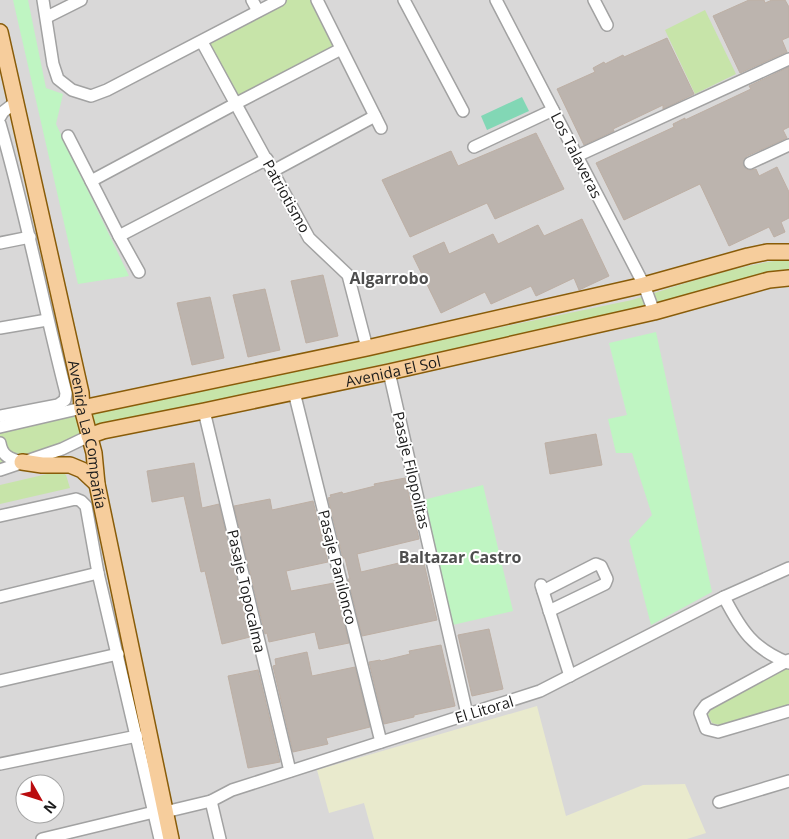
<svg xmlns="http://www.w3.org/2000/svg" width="789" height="839" font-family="'Open Sans',sans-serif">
	<rect width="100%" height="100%" fill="#ece8e1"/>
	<path fill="#d9d8d8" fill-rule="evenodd" d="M 0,0 L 789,0 L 789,839 L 0,839 ZM 25,784 L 55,784 L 55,814 L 25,814 Z"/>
	<path fill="#e9eacd" d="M 537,706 L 566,816 L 643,785 L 685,784 L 706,833 L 687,839 L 374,839 L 364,803 L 329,813 L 317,770 Z"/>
	<g fill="#c7e4a9">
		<path d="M 280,0 L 317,0 L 341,49 L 241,101 L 207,38 Z"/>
		<path d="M 705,10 L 736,74 L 695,94 L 665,30 Z"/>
		<path d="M 781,260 L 789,260 L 789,275 L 641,309 L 98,425 L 22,460 L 0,468 L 0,429 L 93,412 L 632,300 C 681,285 730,267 781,260 Z"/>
		<path d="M 60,471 L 66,475 L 70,488 L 0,504 L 0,485 Z"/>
		<path d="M 787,667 L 789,668 L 789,707 L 723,726 L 712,723 L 708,715 L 712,707 Z"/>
	</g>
	<g fill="#bff5c2">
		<path d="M 13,0 L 28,0 L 46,88 L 63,94 L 56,124 L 129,276 L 78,284 Z"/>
		<path d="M 656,332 L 712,592 L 651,625 L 629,540 L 652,515 L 632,453 L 616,453 L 608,419 L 627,415 L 609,343 Z"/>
		<path d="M 483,485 L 513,611 L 444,627 L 415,502 Z"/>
	</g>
	<path fill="#82d7b5" d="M 522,97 L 529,111 L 487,130 L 481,116 Z"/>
	<g fill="#bcb4ae" stroke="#bdafa4">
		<path d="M 749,0 L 764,0 L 765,3 L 772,0 L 785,0 L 789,7 L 789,37 L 782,40 L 787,52 L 740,73 L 713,16 Z"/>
		<path d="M 667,38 L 694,94 L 663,109 L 663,105 L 640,116 L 613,129 L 614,131 L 584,145 L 557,89 L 595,72 L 593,68 L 604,62 L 605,64 L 623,55 L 624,57 Z"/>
		<path d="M 789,67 L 789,127 L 783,130 L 787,138 L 747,156 L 743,163 L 746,169 L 750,170 L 756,169 L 759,176 L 777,167 L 789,192 L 789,218 L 781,222 L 785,232 L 774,237 L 769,227 L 729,246 L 700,184 L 624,220 L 596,163 L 674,127 L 673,124 L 685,118 L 685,120 L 751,89 L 749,86 Z"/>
		<path d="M 536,133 L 564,189 L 495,219 L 487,203 L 410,237 L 382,180 L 451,151 L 458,166 Z"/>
		<path d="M 582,219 L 609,276 L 579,290 L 574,278 L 536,296 L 531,286 L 491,304 L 485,292 L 441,313 L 413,256 L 444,242 L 449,254 L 493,234 L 498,244 L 538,225 L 544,236 Z"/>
		<path d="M 323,275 L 338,336 L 306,343 L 291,281 Z"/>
		<path d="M 265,289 L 280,350 L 248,357 L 233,295 Z"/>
		<path d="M 210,297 L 224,358 L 192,365 L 177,303 Z"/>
		<path d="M 596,434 L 602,465 L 550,474 L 545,443 Z"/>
		<path d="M 194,463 L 202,508 L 219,504 L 250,637 L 222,644 L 205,571 L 201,572 L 184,496 L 152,502 L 147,471 Z"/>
		<path d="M 405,478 L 419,539 L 357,554 L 361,572 L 403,562 L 403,563 L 423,559 L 437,620 L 362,636 L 348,579 L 350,579 L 345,558 L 343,558 L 328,498 L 331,497 L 330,495 L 342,492 L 343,494 L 375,486 L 374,484 Z"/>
		<path d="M 270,499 L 272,510 L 313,501 L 328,562 L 286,571 L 291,591 L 334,583 L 349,643 L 319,649 L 315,632 L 269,642 L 267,633 L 265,634 L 234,506 Z"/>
		<path d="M 489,629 L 503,689 L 472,696 L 458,635 Z"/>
		<path d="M 441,645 L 455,706 L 414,715 L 414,717 L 384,724 L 369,662 L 380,660 L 381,661 L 410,654 L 409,651 Z"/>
		<path d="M 307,652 L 312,676 L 355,667 L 370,727 L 326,738 L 328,744 L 293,752 L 273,666 L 276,665 L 275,659 Z"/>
		<path d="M 258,670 L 280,762 L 248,768 L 228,676 Z"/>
	</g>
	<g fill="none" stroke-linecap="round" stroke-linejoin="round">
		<defs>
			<g id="minor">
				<path d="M 43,0 L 53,64 L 58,79 L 72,90 L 91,96 L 107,90 L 280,0"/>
				<path d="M 252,0 L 258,11"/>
				<path d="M 317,0 L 381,128"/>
				<path d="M 404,0 L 463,111"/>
				<path d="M 496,0 L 644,285 L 654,312"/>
				<path d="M 594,0 L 607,25"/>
				<path d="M 47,17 L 81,0"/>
				<path d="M 202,42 L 309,238 L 348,275 L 367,348"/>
				<path d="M 0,117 L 3,112 L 17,101"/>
				<path d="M 0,124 C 26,213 43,304 66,393 L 65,400 L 58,405 L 0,416"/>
				<path d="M 68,136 L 91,181 L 235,104 L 341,49"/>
				<path d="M 474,147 L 553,110"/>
				<path d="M 577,156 L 789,59"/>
				<path d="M 750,163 L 789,145"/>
				<path d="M 273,171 L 375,116"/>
				<path d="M 91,181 L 119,236"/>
				<path d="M 0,243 L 30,237"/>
				<path d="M 139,272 L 119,236 L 267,159"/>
				<path d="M 0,328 L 47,320"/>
				<path d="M 389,372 L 467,714"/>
				<path d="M 294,392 L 381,742"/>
				<path d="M 204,411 L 290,771"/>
				<path d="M 0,427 L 82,408"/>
				<path d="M 0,443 C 2,456 10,459 22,462"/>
				<path d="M 0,470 L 62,449 L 89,436"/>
				<path d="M 0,516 L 76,499 L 81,501 L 86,506 L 98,573 L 160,839"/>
				<path d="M 541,585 L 570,676"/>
				<path d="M 543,591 L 596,564 L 601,566 L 607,579 L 605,584 L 549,611"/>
				<path d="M 0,597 L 98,573"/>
				<path d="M 724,597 C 741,630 753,649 789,663"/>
				<path d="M 789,660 L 706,705 L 700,713 L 706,729 L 718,732 L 789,711"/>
				<path d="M 0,681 L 118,654"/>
				<path d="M 0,764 L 137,736"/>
				<path d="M 211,801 L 220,839"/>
				<path d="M 719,802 L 789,781"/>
				<path d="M 165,812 L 211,801 L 232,790 L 540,691 L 724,597 L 789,568"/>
				<path d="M 42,839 L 154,812"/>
			</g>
			<g id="major">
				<path id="s1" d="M 0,32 L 81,393 L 82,408 L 94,453 L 97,484 L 171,839"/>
				<path d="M 82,408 L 367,348 L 644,285 L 748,256 L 767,252 L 789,252"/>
				<path id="s2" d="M 89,436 L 103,431 L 204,411 L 389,372 L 654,312 L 769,280 L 789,278"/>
				<path d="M 22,462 L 42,465 L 70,465 L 82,470 L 97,484"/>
			</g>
		</defs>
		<use href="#minor" stroke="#a2a2a2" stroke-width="14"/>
		<use href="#major" stroke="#895c09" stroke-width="18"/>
		<use href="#minor" stroke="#fff" stroke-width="11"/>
		<use href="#major" stroke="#f6cd9c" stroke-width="15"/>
	</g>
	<g text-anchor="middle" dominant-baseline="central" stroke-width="4" stroke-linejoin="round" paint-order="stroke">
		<g font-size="15" fill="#1b1b1b" stroke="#fff">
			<text transform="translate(577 155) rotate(63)">Los Talaveras</text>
			<text transform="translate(287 196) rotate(61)">Patriotismo</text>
			<text stroke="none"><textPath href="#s2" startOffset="311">Avenida El Sol</textPath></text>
			<text stroke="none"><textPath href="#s1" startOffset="412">Avenida La Compañía</textPath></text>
			<text transform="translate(412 470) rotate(77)">Pasaje Filopolitas</text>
			<text transform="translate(338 567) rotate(76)">Pasaje Panilonco</text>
			<text transform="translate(247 591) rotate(77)">Pasaje Topocalma</text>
			<text transform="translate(484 709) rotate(-17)">El Litoral</text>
		</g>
		<g font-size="16" font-weight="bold" fill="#4e4e4e" stroke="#fff">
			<text x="389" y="278">Algarrobo</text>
			<text x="460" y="557">Baltazar Castro</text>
		</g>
	</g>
	<g transform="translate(40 799) rotate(129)"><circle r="24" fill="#ffffff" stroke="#a4a4a4"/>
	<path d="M0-4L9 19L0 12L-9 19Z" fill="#ba0c0f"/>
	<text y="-8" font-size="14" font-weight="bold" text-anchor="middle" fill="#1b1b1b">N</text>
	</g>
</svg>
